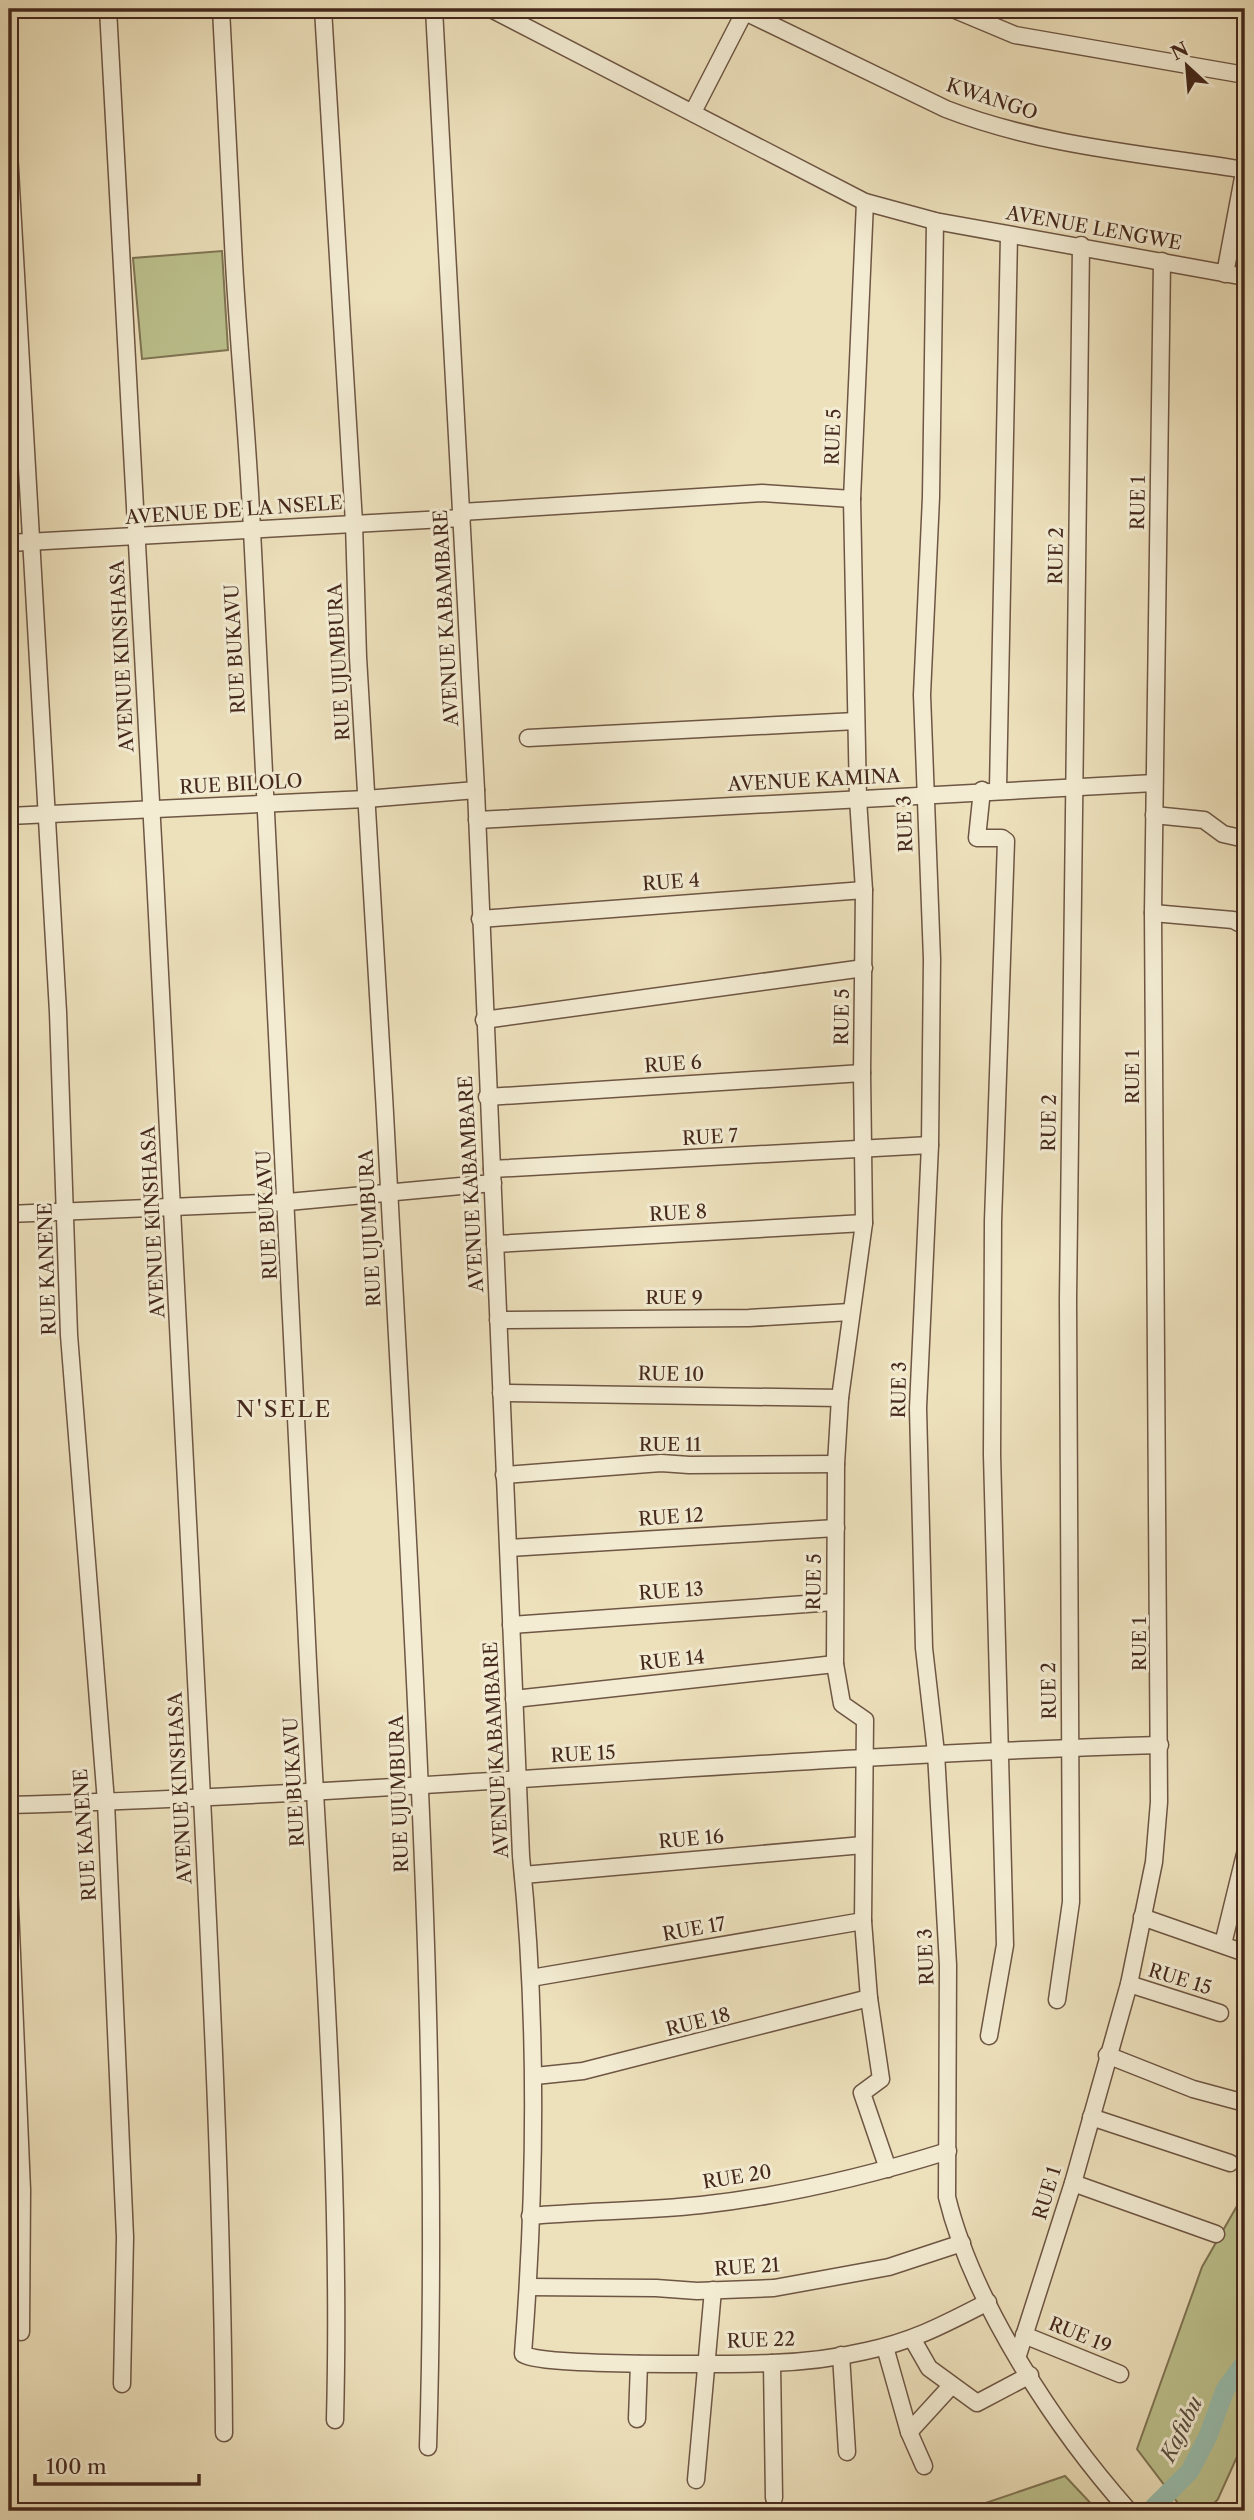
<svg xmlns="http://www.w3.org/2000/svg" width="1254" height="2520" font-family="'Libre Caslon Text',serif">
	<rect width="100%" height="100%" fill="#ede1bc"/>
	<filter id="stains"><feTurbulence type="fractalNoise" baseFrequency=".00286" numOctaves="4"/><feColorMatrix values="0 0 0 0 .2 0 0 0 0 .09 0 0 0 0 .02 0 0 0 .5 -.17"/></filter>
	<radialGradient id="worn" r=".72"><stop offset=".6" stop-color="#630" stop-opacity="0"/><stop offset="1" stop-color="#630" stop-opacity=".3"/></radialGradient>
	<g fill="#bcc28e" stroke="#807555" stroke-width="2">
		<path d="M 222,251 L 228,350 L 142,359 L 133,258 Z"/>
		<path d="M 1245,2192 L 1245,2439 L 1218,2499 L 1208,2511 L 1184,2511 L 1137,2449 L 1202,2267 Z"/>
		<path d="M 1065,2476 L 1098,2511 L 962,2511 Z"/>
		<path d="M 638,2505 L 786,2510 L 805,2511 L 584,2511 Z"/>
	</g>
	<g fill="none" stroke-linecap="round" stroke-linejoin="round">
		<path stroke="#99beaf" stroke-width="19" d="M 1150,2511 L 1190,2471 L 1208,2436 L 1225,2390 L 1245,2362"/>
		<defs>
			<g id="minor">
				<path d="M 108,9 C 136,533 166,1056 191,1580 C 205,1865 222,2149 224,2433"/>
				<path d="M 221,9 C 226,94 229,178 234,263 C 239,352 248,441 252,530 C 268,893 290,1257 306,1620 C 318,1887 342,2153 335,2420"/>
				<path d="M 323,9 L 354,523 L 358,657 C 376,933 390,1208 405,1484 C 422,1805 438,2126 428,2447"/>
				<path d="M 434,9 L 476,790 L 521,1856 C 538,2022 536,2188 523,2354 C 536,2367 739,2364 771,2363 C 802,2362 836,2358 866,2351 C 914,2341 945,2324 988,2302"/>
				<path d="M 491,9 L 865,202 L 935,221 L 1245,277"/>
				<path d="M 739,9 L 946,109 C 1041,146 1145,154 1245,170"/>
				<path d="M 953,9 L 1015,35 L 1245,75"/>
				<path d="M 693,112 L 746,9"/>
				<path d="M 9,152 L 58,1012 L 69,1335 L 106,1802 L 125,2237 L 122,2384"/>
				<path d="M 865,202 L 852,499 L 858,799 L 864,890 L 862,1073 L 864,1223 L 840,1398 L 836,1464 L 835,1664 L 842,1704 L 865,1720 L 863,1921 L 869,1998 L 881,2079 L 862,2093 L 888,2169"/>
				<path d="M 935,221 L 931,497 L 922,695 L 932,959 L 930,1145 L 918,1408 L 924,1648 L 936,1753 L 948,1965 L 947,2197 C 973,2304 1057,2430 1129,2511"/>
				<path d="M 1225,274 L 1245,167"/>
				<path d="M 461,512 L 762,493 L 852,499"/>
				<path d="M 9,543 L 462,518"/>
				<path d="M 528,738 L 856,721"/>
				<path d="M 998,789 L 1009,235"/>
				<path d="M 982,790 L 977,838 L 1002,838 L 1006,841 L 993,1221 L 992,1455 L 1005,1945 L 989,2036"/>
				<path d="M 1154,815 L 1204,820 L 1223,834 L 1245,839"/>
				<path d="M 9,816 L 366,799 L 476,790"/>
				<path d="M 477,820 L 1154,783"/>
				<path d="M 1153,913 L 1233,920 L 1245,926"/>
				<path d="M 480,919 L 864,890"/>
				<path d="M 484,1020 L 864,968"/>
				<path d="M 487,1097 L 862,1073"/>
				<path d="M 492,1169 L 930,1145"/>
				<path d="M 9,1214 L 288,1202 L 493,1183"/>
				<path d="M 495,1244 L 864,1223"/>
				<path d="M 498,1320 L 749,1318 L 850,1312"/>
				<path d="M 501,1393 L 840,1398"/>
				<path d="M 504,1475 L 661,1463 L 689,1465 L 836,1464"/>
				<path d="M 509,1548 L 836,1528"/>
				<path d="M 511,1625 L 834,1602"/>
				<path d="M 514,1699 L 835,1664"/>
				<path d="M 9,1805 C 393,1794 776,1756 1160,1745"/>
				<path d="M 523,1875 L 863,1845"/>
				<path d="M 9,1883 L 22,2190 L 21,2332"/>
				<path d="M 1142,1917 L 1245,1953"/>
				<path d="M 1223,1944 L 1245,1854"/>
				<path d="M 531,1978 L 863,1921"/>
				<path d="M 1129,1984 L 1220,2013"/>
				<path d="M 1057,2000 L 1071,1902 L 1068,1300 L 1081,245"/>
				<path d="M 1107,2055 L 1193,2089 L 1245,2103"/>
				<path d="M 535,2076 L 583,2071 L 869,1998"/>
				<path d="M 1091,2117 L 1230,2163"/>
				<path d="M 1073,2183 L 1216,2234"/>
				<path d="M 530,2216 C 587,2211 644,2211 701,2205 C 784,2196 868,2176 948,2151"/>
				<path d="M 528,2287 L 656,2288 L 697,2291 L 774,2288 L 889,2267 L 962,2243"/>
				<path d="M 1024,2335 L 1120,2374"/>
				<path d="M 913,2340 L 929,2368 L 977,2403 L 1030,2375"/>
				<path d="M 885,2347 L 909,2432 L 924,2466"/>
				<path d="M 841,2355 L 847,2452"/>
				<path d="M 1018,2355 L 1073,2183 L 1129,1984 L 1154,1862 L 1159,1802 L 1153,913 L 1162,261"/>
				<path d="M 772,2363 L 774,2498"/>
				<path d="M 637,2419 L 639,2364"/>
				<path d="M 909,2432 L 951,2386"/>
				<path d="M 696,2480 L 713,2290"/>
			</g>
		</defs>
		<use href="#minor" stroke="#6e5644" stroke-width="19"/>
		<use href="#minor" stroke="#f3ecd3" stroke-width="16"/>
	</g>
	<g text-anchor="middle" dominant-baseline="central" stroke-width="6" stroke-linejoin="round" paint-order="stroke">
		<g font-size="19" fill="#44281c" stroke="#f3ecd3">
			<text transform="translate(992 99) rotate(18)">KWANGO</text>
			<text transform="translate(1094 228) rotate(10)">AVENUE LENGWE</text>
			<text transform="translate(833 437) rotate(-88)">RUE 5</text>
			<text transform="translate(1138 503) rotate(-89)">RUE 1</text>
			<text transform="translate(234 510) rotate(-4)">AVENUE DE LA NSELE</text>
			<text transform="translate(1056 556) rotate(-89)">RUE 2</text>
			<text transform="translate(446 618) rotate(-93)">AVENUE KABAMBARE</text>
			<text transform="translate(235 649) rotate(-93)">RUE BUKAVU</text>
			<text transform="translate(122 656) rotate(-93)">AVENUE KINSHASA</text>
			<text transform="translate(339 662) rotate(-93)">RUE UJUMBURA</text>
			<text transform="translate(814 780) rotate(-3)">AVENUE KAMINA</text>
			<text transform="translate(241 784) rotate(-3)">RUE BILOLO</text>
			<text transform="translate(905 824) rotate(-92)">RUE 3</text>
			<text transform="translate(671 882) rotate(-4)">RUE 4</text>
			<text transform="translate(842 1017) rotate(-89)">RUE 5</text>
			<text transform="translate(673 1064) rotate(-4)">RUE 6</text>
			<text transform="translate(1132 1077) rotate(-90)">RUE 1</text>
			<text transform="translate(1049 1123) rotate(-89)">RUE 2</text>
			<text transform="translate(710 1137) rotate(-3)">RUE 7</text>
			<text transform="translate(471 1184) rotate(-93)">AVENUE KABAMBARE</text>
			<text transform="translate(678 1213) rotate(-3)">RUE 8</text>
			<text transform="translate(267 1215) rotate(-93)">RUE BUKAVU</text>
			<text transform="translate(153 1222) rotate(-93)">AVENUE KINSHASA</text>
			<text transform="translate(370 1228) rotate(-93)">RUE UJUMBURA</text>
			<text transform="translate(47 1269) rotate(-92)">RUE KANENE</text>
			<text x="674" y="1297">RUE 9</text>
			<text transform="translate(671 1374) rotate(1)">RUE 10</text>
			<text transform="translate(899 1390) rotate(-89)">RUE 3</text>
			<text x="670" y="1444">RUE 11</text>
			<text transform="translate(671 1517) rotate(-4)">RUE 12</text>
			<text transform="translate(814 1582) rotate(-89)">RUE 5</text>
			<text transform="translate(671 1591) rotate(-4)">RUE 13</text>
			<text transform="translate(1139 1644) rotate(-90)">RUE 1</text>
			<text transform="translate(672 1660) rotate(-6)">RUE 14</text>
			<text transform="translate(1049 1691) rotate(-91)">RUE 2</text>
			<text transform="translate(496 1750) rotate(-93)">AVENUE KABAMBARE</text>
			<text transform="translate(583 1754) rotate(-3)">RUE 15</text>
			<text transform="translate(294 1782) rotate(-93)">RUE BUKAVU</text>
			<text transform="translate(180 1788) rotate(-93)">AVENUE KINSHASA</text>
			<text transform="translate(399 1794) rotate(-92)">RUE UJUMBURA</text>
			<text transform="translate(85 1835) rotate(-94)">RUE KANENE</text>
			<text transform="translate(691 1839) rotate(-5)">RUE 16</text>
			<text transform="translate(694 1929) rotate(-10)">RUE 17</text>
			<text transform="translate(926 1957) rotate(-92)">RUE 3</text>
			<text transform="translate(1180 1979) rotate(17)">RUE 15</text>
			<text transform="translate(698 2022) rotate(-14)">RUE 18</text>
			<text transform="translate(737 2177) rotate(-9)">RUE 20</text>
			<text transform="translate(1047 2193) rotate(-73)">RUE 1</text>
			<text transform="translate(747 2267) rotate(-4)">RUE 21</text>
			<text transform="translate(1080 2335) rotate(22)">RUE 19</text>
			<text transform="translate(761 2340) rotate(-2)">RUE 22</text>
		</g>
		<g font-size="21" font-style="italic" fill="#594e41" stroke="#f3ecd3">
			<text transform="translate(1181 2429) rotate(-64)">Kafubu</text>
		</g>
		<g font-size="23" letter-spacing="2" fill="#44281c" stroke="#f3ecd3">
			<text x="284" y="1409">N'SELE</text>
		</g>
	</g>
	<rect width="1254" height="2520" fill="none" stroke="#ede1bc" stroke-width="35"/>
	<rect x="10" y="10" width="1233" height="2499" fill="none" stroke="#44281c" stroke-width="3.5"/>
	<rect x="18" y="18" width="1219" height="2485" fill="none" stroke="#44281c" stroke-width="2"/>
	<g transform="translate(1187 66) rotate(334)" stroke="#f3ecd3" stroke-width="5" paint-order="stroke">
	<path d="M0-5L12 26L0 18L-12 26Z" fill="#44281c"/>
	<text y="-10" font-size="19" font-weight="bold" text-anchor="middle" fill="#44281c">N</text>
	</g>
	<path d="M35 2474v10h164v-10" fill="none" stroke="#44281c" stroke-width="3.5"/>
	<text x="46" y="2474" font-size="21" fill="#44281c" stroke="#f3ecd3" stroke-width="5" paint-order="stroke">100 m</text>
	<rect width="100%" height="100%" filter="url(#stains)"/>
	<rect width="100%" height="100%" fill="url(#worn)"/>
</svg>
